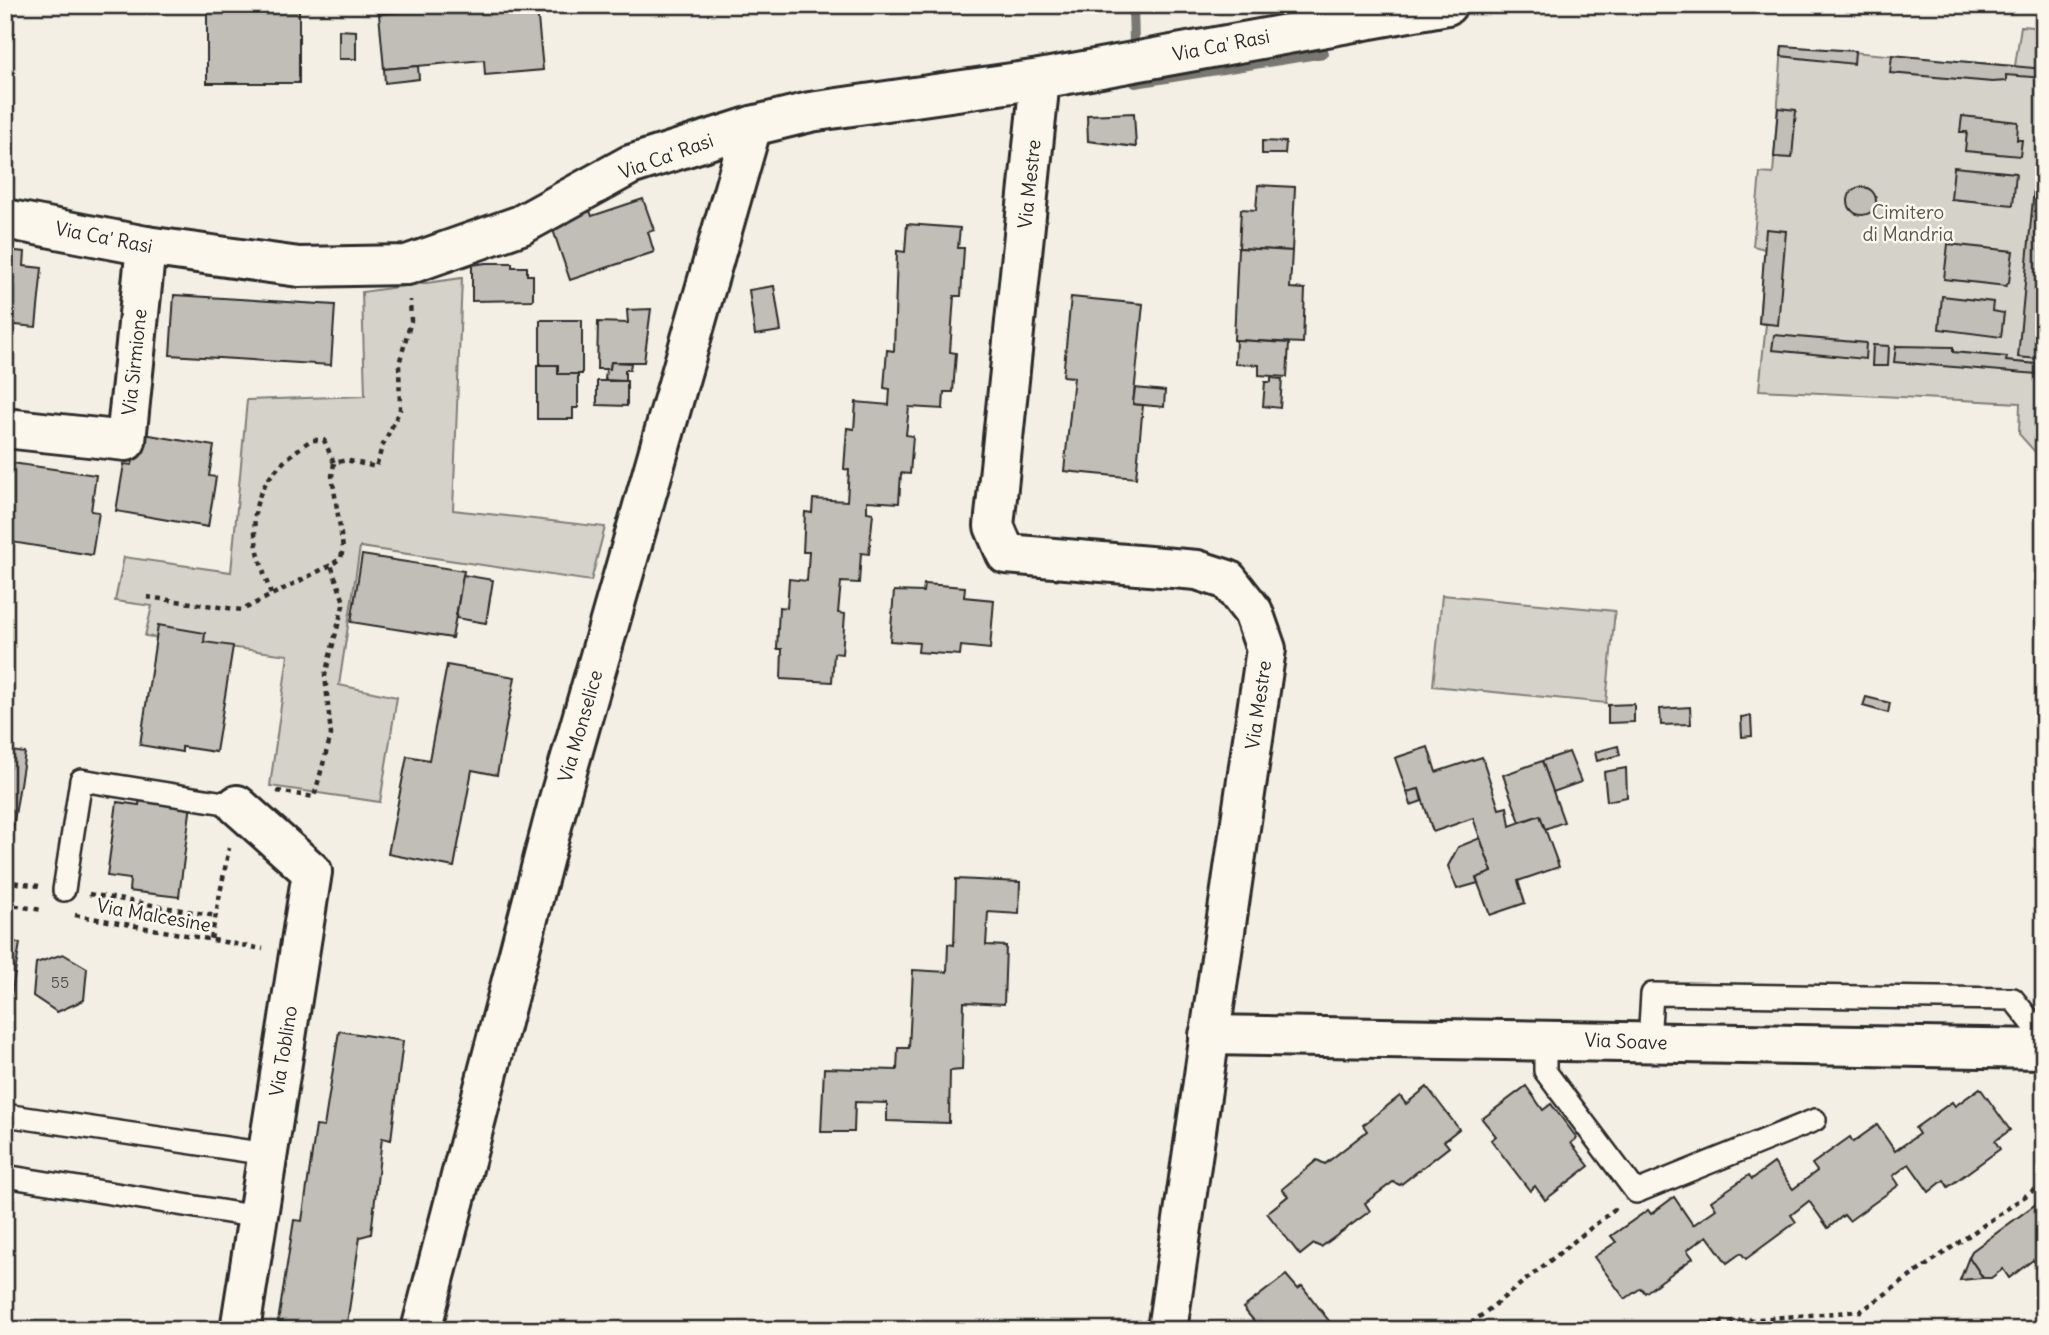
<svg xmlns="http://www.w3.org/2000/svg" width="2049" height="1335" font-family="Delius,sans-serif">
	<rect width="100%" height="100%" fill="#f3efe4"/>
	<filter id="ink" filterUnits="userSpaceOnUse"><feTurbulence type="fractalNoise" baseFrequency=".0143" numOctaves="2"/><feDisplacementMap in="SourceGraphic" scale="14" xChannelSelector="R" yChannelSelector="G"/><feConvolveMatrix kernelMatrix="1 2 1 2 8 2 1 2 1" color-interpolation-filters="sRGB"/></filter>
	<g filter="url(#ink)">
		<g fill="#d5d2c9" stroke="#807e7a" stroke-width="2">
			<path d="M 2021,26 L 2044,28 L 2044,462 L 2019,434 L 2020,403 L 1759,390 L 1766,324 L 1759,323 L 1765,249 L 1753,246 L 1760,173 L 1773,174 L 1782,46 L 2015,66 Z"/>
			<path d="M 462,278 L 453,510 L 605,527 L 591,581 L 360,547 L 339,685 L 397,697 L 380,802 L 270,786 L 288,655 L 145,636 L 152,606 L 115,601 L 124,557 L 231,572 L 247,400 L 365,396 L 362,292 Z"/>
			<path d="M 1442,595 L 1615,611 L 1606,703 L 1433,686 Z"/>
		</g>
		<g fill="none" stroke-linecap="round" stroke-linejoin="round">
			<path stroke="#787772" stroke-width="10" d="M 1133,5 L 1135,83 L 1324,53"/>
		</g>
		<g fill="#c0beb6" stroke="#2b2b2b" stroke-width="2">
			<rect x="207" y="5" width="92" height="78"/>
			<path d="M 481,5 L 482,12 L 537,8 L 543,70 L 485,75 L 484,60 L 384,69 L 379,14 Z"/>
			<path d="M 339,30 L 356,31 L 356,59 L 339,59 Z"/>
			<path d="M 1782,46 L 1855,51 L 1854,64 L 1781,56 Z"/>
			<path d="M 1892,55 L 2044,69 L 2044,78 L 2006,75 L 2006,81 L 1992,82 L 1890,73 Z"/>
			<path d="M 418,66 L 419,79 L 385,83 L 384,69 Z"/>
			<path d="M 1778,108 L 1796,110 L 1792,158 L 1774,157 Z"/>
			<path d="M 1134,113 L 1136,147 L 1088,141 L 1087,115 Z"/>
			<path d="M 1962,116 L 2018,122 L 2017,140 L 2022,140 L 2020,156 L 1965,151 L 1967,132 L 1960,132 Z"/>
			<path d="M 2040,125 L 2044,125 L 2044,297 L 2038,359 L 2018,357 Z"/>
			<path d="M 1262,141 L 1286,142 L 1285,154 L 1262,154 Z"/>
			<path d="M 1954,167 L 2016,173 L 2013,205 L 1951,199 Z"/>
			<path d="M 1258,185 L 1295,187 L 1292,251 L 1239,248 L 1241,209 L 1256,210 Z"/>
			<circle cx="1862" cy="201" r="14"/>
			<path d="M 643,199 L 654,230 L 648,232 L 654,252 L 570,280 L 551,224 L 590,211 L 592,216 Z"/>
			<path d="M 907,224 L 960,228 L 958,248 L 964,248 L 961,296 L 954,296 L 950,352 L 956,353 L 953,392 L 944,392 L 943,409 L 909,407 L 906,435 L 913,436 L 910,474 L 901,473 L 899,503 L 867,501 L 867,512 L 873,513 L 869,554 L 861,553 L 859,583 L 841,582 L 838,613 L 845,614 L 842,654 L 834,653 L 832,682 L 781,679 L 782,649 L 777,649 L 779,607 L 787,608 L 789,579 L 807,581 L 809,552 L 803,552 L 805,512 L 812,513 L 813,499 L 847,501 L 849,470 L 844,469 L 847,428 L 854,429 L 856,402 L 889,405 L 890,389 L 884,388 L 887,350 L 894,351 L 897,251 L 905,252 Z"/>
			<path d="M 1766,229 L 1786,231 L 1778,325 L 1759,323 Z"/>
			<path d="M 1948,244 L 2013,251 L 2009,282 L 2006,286 L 1944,279 Z"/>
			<path d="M 1238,248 L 1292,251 L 1290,288 L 1305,289 L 1303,343 L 1234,340 Z"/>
			<path d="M 5,250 L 25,252 L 24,266 L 42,268 L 36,327 L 5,324 Z"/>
			<path d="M 486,263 L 512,263 L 512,267 L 527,267 L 527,275 L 533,275 L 533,300 L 472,301 L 472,265 Z"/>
			<path d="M 774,286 L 781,331 L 755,335 L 749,290 Z"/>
			<path d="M 174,295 L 335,305 L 331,365 L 170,355 Z"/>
			<path d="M 1942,296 L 1993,302 L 1992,311 L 2004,313 L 2001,337 L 1939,329 Z"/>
			<path d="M 1071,297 L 1143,304 L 1133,404 L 1143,405 L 1136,478 L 1064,471 L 1074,377 L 1063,376 Z"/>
			<path d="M 651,309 L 644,362 L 611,362 L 610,369 L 597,369 L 598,322 L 628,323 L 627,310 Z"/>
			<path d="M 540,320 L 582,320 L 582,374 L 558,374 L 558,365 L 540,365 Z"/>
			<path d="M 1774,335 L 1866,343 L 1865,359 L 1772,350 Z"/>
			<path d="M 1236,340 L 1289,343 L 1287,377 L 1259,375 L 1259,365 L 1235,364 Z"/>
			<path d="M 1873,345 L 1889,346 L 1888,366 L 1872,366 Z"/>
			<path d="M 1896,346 L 1953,347 L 1953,352 L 2007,357 L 2006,361 L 2037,364 L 2037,374 L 1894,362 Z"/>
			<path d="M 611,362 L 631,363 L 630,370 L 625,370 L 625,381 L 605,380 L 606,369 L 610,369 Z"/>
			<path d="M 537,365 L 558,365 L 558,374 L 578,374 L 578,408 L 573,408 L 573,419 L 537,419 Z"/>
			<path d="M 1271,378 L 1282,379 L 1280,408 L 1263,406 L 1265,382 L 1271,382 Z"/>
			<path d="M 597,381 L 627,381 L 627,406 L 597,405 Z"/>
			<path d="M 1135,388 L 1165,391 L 1164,407 L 1133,404 Z"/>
			<path d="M 138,433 L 214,446 L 209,476 L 216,477 L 208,527 L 116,511 L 124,464 L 132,465 Z"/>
			<path d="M 5,462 L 96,475 L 91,511 L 99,512 L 92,555 L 5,541 Z"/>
			<path d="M 362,555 L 464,571 L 452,638 L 351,622 Z"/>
			<path d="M 463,575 L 493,580 L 486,623 L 456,618 Z"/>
			<path d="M 924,584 L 965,587 L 964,597 L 994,600 L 990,649 L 961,646 L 960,655 L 918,652 L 919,643 L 890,641 L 894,591 L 923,592 Z"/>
			<path d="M 158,625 L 205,633 L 204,642 L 233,646 L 216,752 L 182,747 L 182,752 L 140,745 Z"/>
			<path d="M 447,665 L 515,677 L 497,775 L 472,770 L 454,867 L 388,854 L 407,756 L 429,760 Z"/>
			<path d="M 1866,697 L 1890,703 L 1888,713 L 1863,706 Z"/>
			<path d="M 1634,704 L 1634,722 L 1608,723 L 1608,705 Z"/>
			<path d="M 1690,707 L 1691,724 L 1661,725 L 1660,709 Z"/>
			<path d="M 1751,716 L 1752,736 L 1742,737 L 1741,717 Z"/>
			<path d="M 1618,746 L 1620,755 L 1597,761 L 1595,752 Z"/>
			<path d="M 1428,747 L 1436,772 L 1482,757 L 1499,809 L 1507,807 L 1510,826 L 1540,815 L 1559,867 L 1518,881 L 1525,903 L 1490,915 L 1476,878 L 1492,872 L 1473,818 L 1433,832 L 1419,789 L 1407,792 L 1395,758 Z"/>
			<path d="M 5,750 L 25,753 L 8,859 L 5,858 Z"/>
			<path d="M 1569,752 L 1581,782 L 1553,792 L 1542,761 Z"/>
			<path d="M 1542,761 L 1564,822 L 1545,829 L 1540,815 L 1520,822 L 1503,775 Z"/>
			<path d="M 1626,768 L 1627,797 L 1607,801 L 1604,772 Z"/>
			<path d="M 1419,789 L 1422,801 L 1411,805 L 1407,792 Z"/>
			<path d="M 140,798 L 191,804 L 179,897 L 129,891 L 130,879 L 107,876 L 117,802 L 139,805 Z"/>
			<path d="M 1480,838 L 1492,872 L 1476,878 L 1478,883 L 1457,889 L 1448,866 L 1458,847 Z"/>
			<path d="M 956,879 L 1020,882 L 1019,914 L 988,912 L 986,945 L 1006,946 L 1004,1004 L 964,1002 L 962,1070 L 950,1071 L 949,1123 L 887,1121 L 887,1103 L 855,1102 L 854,1132 L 821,1132 L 824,1068 L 897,1070 L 898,1048 L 909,1048 L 913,970 L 947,972 L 948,944 L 954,945 Z"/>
			<path d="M 5,941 L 20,943 L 10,1003 L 5,1002 Z"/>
			<path d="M 63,954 L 87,968 L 84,1000 L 57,1012 L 33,996 L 36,963 Z"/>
			<path d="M 339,1031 L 403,1041 L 391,1140 L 382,1138 L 371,1234 L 360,1237 L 346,1330 L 330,1330 L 278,1322 L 294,1220 L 302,1221 L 316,1126 L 324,1127 Z"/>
			<path d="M 1526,1086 L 1543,1110 L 1551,1104 L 1577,1138 L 1571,1143 L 1589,1166 L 1545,1200 L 1535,1186 L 1530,1191 L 1491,1140 L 1496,1136 L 1482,1119 Z"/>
			<path d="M 1427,1087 L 1459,1129 L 1444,1141 L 1449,1147 L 1400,1185 L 1393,1182 L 1365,1203 L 1370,1211 L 1321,1247 L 1314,1244 L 1300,1255 L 1267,1213 L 1288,1196 L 1282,1189 L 1317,1160 L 1325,1164 L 1367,1131 L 1363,1125 L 1400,1096 L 1406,1104 Z"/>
			<path d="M 1980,1088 L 2010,1130 L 1995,1141 L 2000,1149 L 1948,1187 L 1944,1180 L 1929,1192 L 1909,1164 L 1893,1176 L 1899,1185 L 1849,1221 L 1844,1215 L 1828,1228 L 1809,1201 L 1791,1215 L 1796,1222 L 1746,1259 L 1741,1253 L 1727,1263 L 1707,1236 L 1687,1250 L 1693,1258 L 1645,1293 L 1641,1288 L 1625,1299 L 1594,1257 L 1616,1242 L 1611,1236 L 1648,1210 L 1651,1214 L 1674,1197 L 1693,1225 L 1716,1209 L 1711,1201 L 1749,1175 L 1752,1179 L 1774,1163 L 1793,1189 L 1817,1171 L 1812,1164 L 1850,1137 L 1853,1142 L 1877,1125 L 1895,1151 L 1919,1134 L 1915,1128 L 1952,1102 L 1955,1106 Z"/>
			<path d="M 2044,1198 L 2044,1271 L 2033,1260 L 2009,1278 L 2003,1269 L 1991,1278 L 1983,1278 L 1969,1257 L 1972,1251 Z"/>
			<path d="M 1969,1257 L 1983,1278 L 1960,1280 Z"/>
			<path d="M 1286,1275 L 1298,1289 L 1302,1286 L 1336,1330 L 1258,1330 L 1260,1328 L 1243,1308 Z"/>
		</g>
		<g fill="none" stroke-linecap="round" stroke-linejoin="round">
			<defs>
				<g id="service">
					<path d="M 64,890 L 81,780 L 237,805"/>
					<path d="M 1545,1038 L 1545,1071 L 1636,1192 L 1815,1120"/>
					<path d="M 1649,1042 L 1652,994 L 2013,999 L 2044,1038"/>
					<path d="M 5,1115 L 267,1154"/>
					<path d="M 5,1176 L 258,1217"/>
				</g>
				<g id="minor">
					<path d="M 1040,79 L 994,526 L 1006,554 L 1197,570 L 1228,580 L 1253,612 L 1266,649 L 1167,1330"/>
					<path d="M 5,219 L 146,246 L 299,267 L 407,265 L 521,225 L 630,165 L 752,126 L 810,112 L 1040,79 L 1447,5"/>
					<path d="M 5,428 L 126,441 L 146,246"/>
					<path d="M 237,805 L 312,872 L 240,1330"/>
					<path d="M 1209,1035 L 2044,1049"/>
					<path d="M 421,1330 L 559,799 L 752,126"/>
				</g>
			</defs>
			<use href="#service" stroke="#2b2b2b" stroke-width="26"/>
			<use href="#minor" stroke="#2b2b2b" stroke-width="44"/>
			<g stroke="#2b2b2b" stroke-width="4.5" stroke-dasharray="5 5" stroke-linecap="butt">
				<path d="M 271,594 C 245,521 244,487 311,440 L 324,440 L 334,463"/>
				<path d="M 147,597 L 242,610 L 331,565"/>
				<path d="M 277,791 L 314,797 L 331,735 L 325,675 L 344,602 L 331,565 L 341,558 L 343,548 L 332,476 L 334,463 L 346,460 L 376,467 L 382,447 L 400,410 L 399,364 L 411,321 L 410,300"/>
				<path d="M 5,881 L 39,886"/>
				<path d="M 89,894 L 216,916"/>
				<path d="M 5,904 L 42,910"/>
				<path d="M 75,915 L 263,949"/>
				<path d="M 211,939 L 229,848"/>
				<path d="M 1463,1330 L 1616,1208"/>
				<path d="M 1619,1330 L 1861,1311 L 2044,1183"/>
			</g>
			<use href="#service" stroke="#fbf7ec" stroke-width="21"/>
			<use href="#minor" stroke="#fbf7ec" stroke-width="38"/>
		</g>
	</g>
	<g text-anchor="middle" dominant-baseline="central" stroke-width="5" stroke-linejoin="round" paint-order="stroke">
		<g font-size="16" fill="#50504e">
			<text x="60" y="982">55</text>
		</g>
		<g font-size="19" fill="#2b2b2b" stroke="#fbf7ec">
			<text transform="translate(1221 45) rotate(-11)">Via Ca' Rasi</text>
			<text transform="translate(666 156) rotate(-20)">Via Ca' Rasi</text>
			<text transform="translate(1029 184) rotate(-84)">Via Mestre</text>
			<text transform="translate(104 237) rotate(11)">Via Ca' Rasi</text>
			<text transform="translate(134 362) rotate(-84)">Via Sirmione</text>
			<text transform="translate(1258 705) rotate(-82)">Via Mestre</text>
			<text transform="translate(580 726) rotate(-74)">Via Monselice</text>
			<text transform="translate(154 915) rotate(10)">Via Malcesine</text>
			<text transform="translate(1626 1041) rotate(2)">Via Soave</text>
			<text transform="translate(283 1051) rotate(-81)">Via Toblino</text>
		</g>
		<g font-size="19" fill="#565552" stroke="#fbf7ec">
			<text x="1908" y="212">Cimitero<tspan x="1908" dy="22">di Mandria</tspan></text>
		</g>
	</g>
	<rect width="2049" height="1335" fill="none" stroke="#fbf7ec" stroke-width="28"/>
	<rect x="14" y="14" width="2021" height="1307" fill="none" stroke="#2b2b2b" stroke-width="2.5" filter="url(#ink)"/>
</svg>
